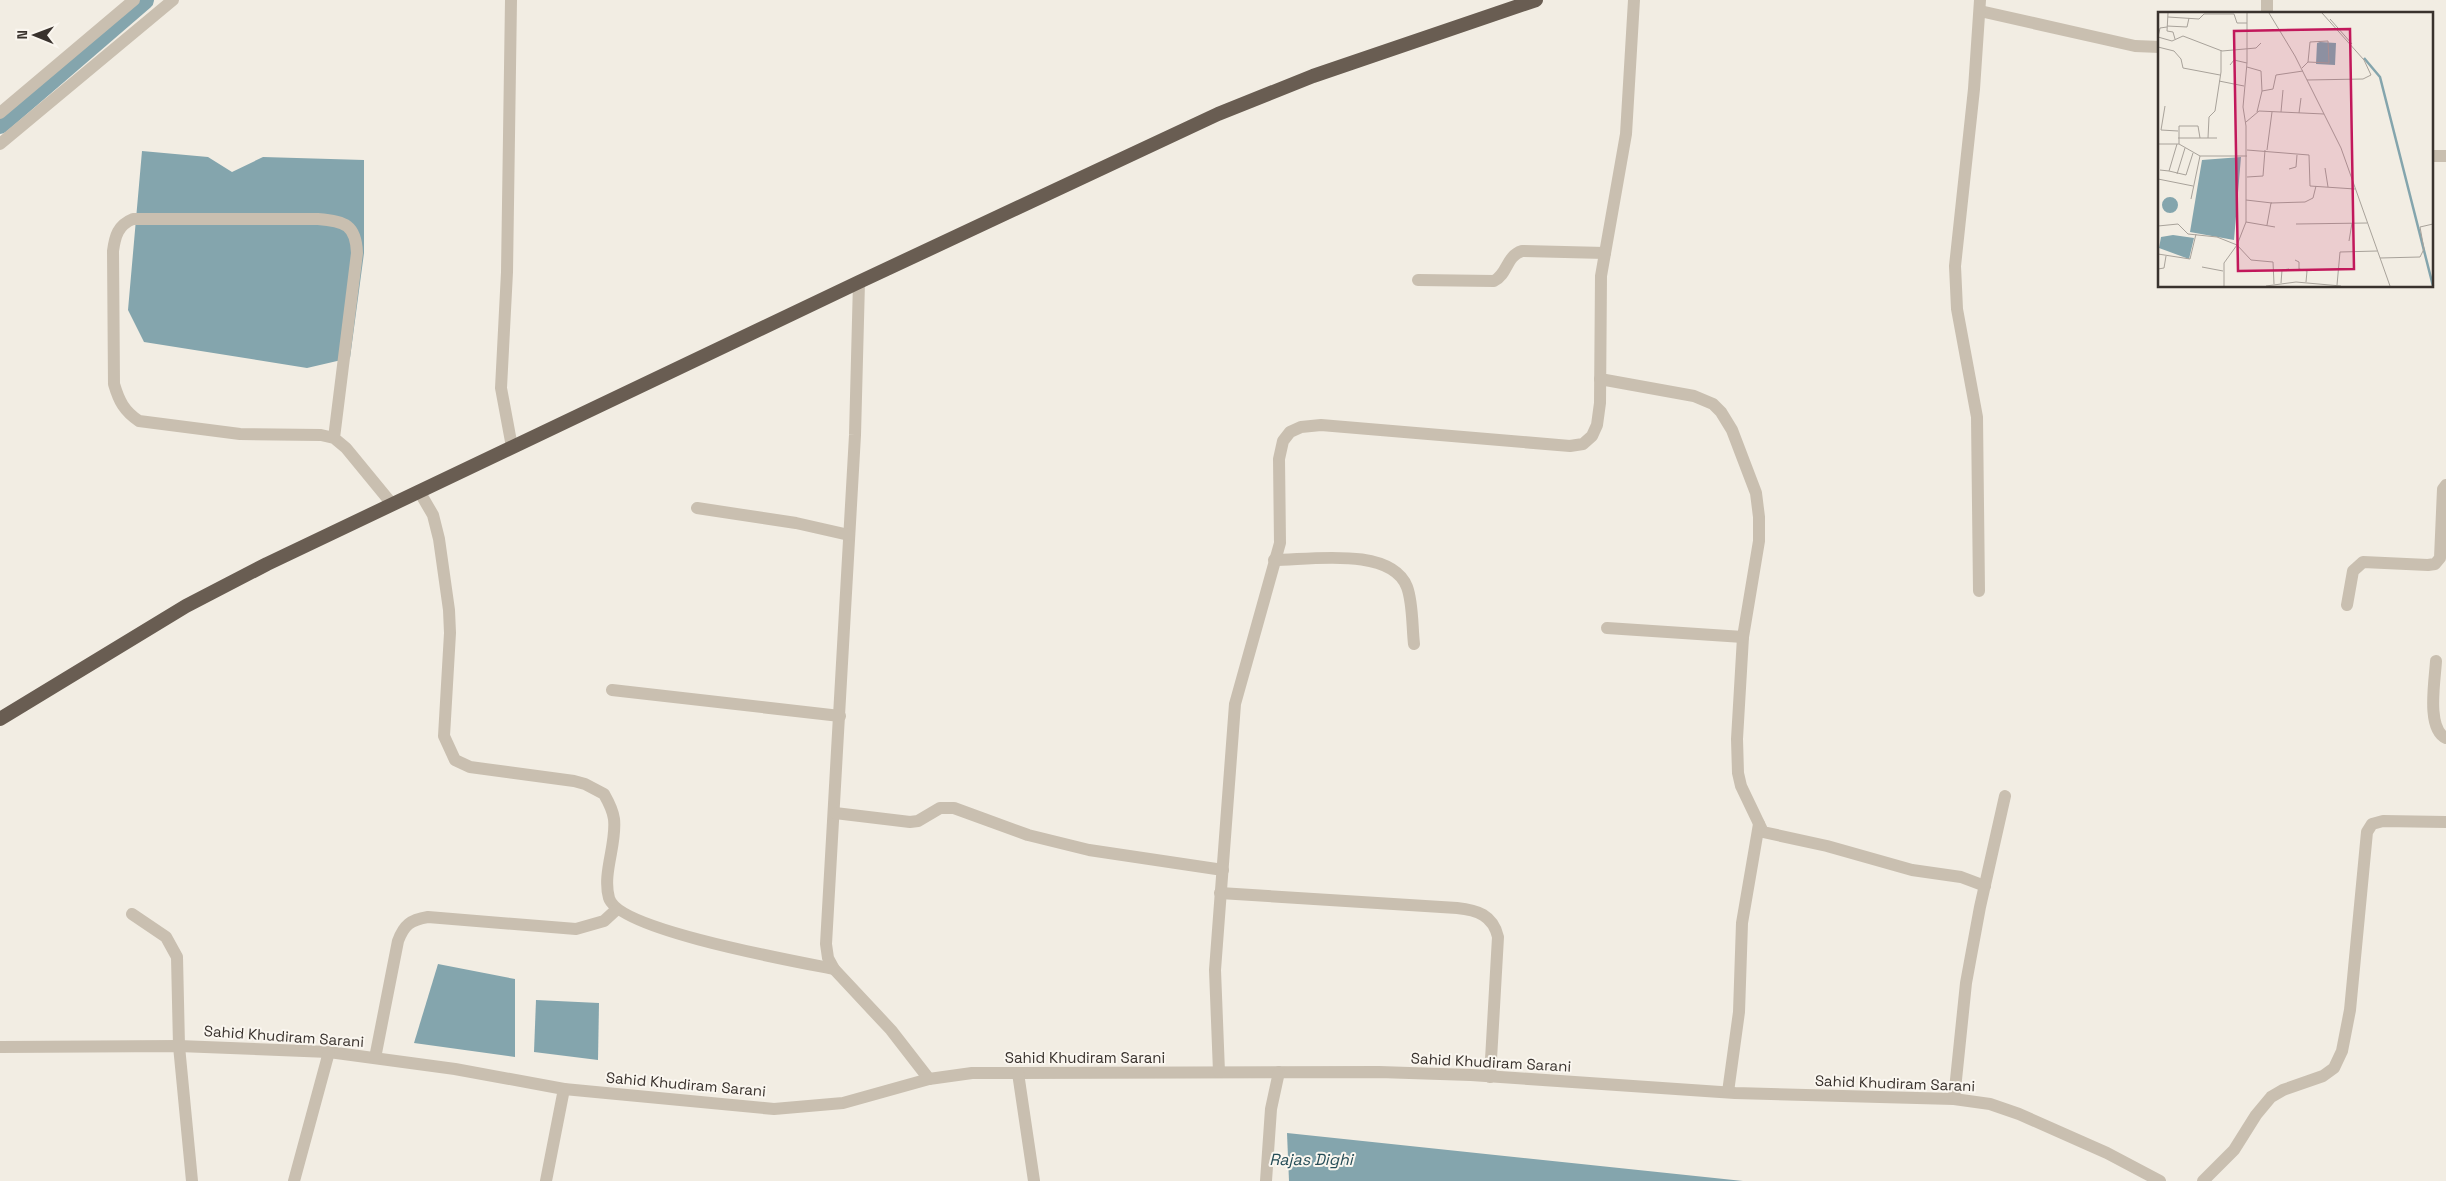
<svg xmlns="http://www.w3.org/2000/svg" width="2446" height="1181" font-family="'Space Grotesk',sans-serif">
	<rect width="100%" height="100%" fill="#f2ede3"/>
	<g fill="#84a5ad">
		<path d="M 142,151 L 208,157 L 232,172 L 263,157 L 364,160 L 364,253 L 350,358 L 307,368 L 144,342 L 128,310 Z"/>
		<path d="M 438,964 L 515,979 L 515,1057 L 414,1043 Z"/>
		<path d="M 536,1000 L 599,1003 L 598,1060 L 534,1052 Z"/>
		<path d="M 1287,1133 L 1743,1181 L 1289,1181 Z"/>
	</g>
	<g fill="none" stroke-linecap="round" stroke-linejoin="round">
		<path stroke="#84a5ad" stroke-width="20" d="M 0,124 L 144,0"/>
		<g stroke="#c9bfb0" stroke-width="12">
			<path d="M 511,0 L 507,272 L 501,388 L 512,447"/>
			<path d="M 1980,11 L 2135,46 L 2160,47"/>
			<path d="M 2267,14 L 2267,0"/>
			<path d="M 0,113 L 134,0"/>
			<path d="M 0,144 L 173,0"/>
			<path d="M 2432,156 L 2446,156"/>
			<path d="M 1418,280 L 1494,281 C 1508,274 1506,256 1522,251 L 1605,253"/>
			<path d="M 859,282 L 855,435 L 826,944 L 828,958 L 834,969 L 891,1030 L 929,1079"/>
			<path d="M 1600,379 L 1694,396 L 1713,404 L 1721,412 L 1732,430 L 1756,493 L 1759,517 L 1759,541 L 1743,637 L 1737,739 L 1738,773 L 1741,786 L 1763,832 L 1827,846 L 1912,870 L 1961,877 L 1985,886"/>
			<path d="M 334,438 L 357,253 C 356,225 345,221 318,219 L 133,219 C 118,225 115,236 113,251 L 114,384 C 119,401 124,411 139,421 L 240,434 L 321,435 L 334,438 L 346,448 L 392,504"/>
			<path d="M 419,491 L 433,515 L 439,539 L 449,610 L 450,633 L 444,736 L 455,760 L 470,767 L 574,781 L 585,784 L 604,794 C 608,801 613,811 614,819 C 617,844 602,873 609,898 C 618,930 799,962 834,969"/>
			<path d="M 697,508 L 796,523 L 849,535"/>
			<path d="M 1274,560 C 1309,560 1391,546 1407,587 C 1413,603 1412,627 1414,644"/>
			<path d="M 1979,591 L 1977,417 L 1957,309 L 1955,266 L 1974,89 L 1980,0"/>
			<path d="M 2347,605 L 2353,571 L 2363,562 L 2428,565 L 2435,564 L 2440,558 L 2443,489 L 2446,485"/>
			<path d="M 1607,628 L 1743,637"/>
			<path d="M 2436,661 C 2435,680 2426,729 2446,738"/>
			<path d="M 612,690 L 840,716"/>
			<path d="M 835,813 L 910,822 L 918,821 L 940,808 L 954,808 L 1028,835 L 1089,850 L 1223,870"/>
			<path d="M 1220,893 L 1457,908 C 1477,910 1493,915 1498,937 L 1490,1077"/>
			<path d="M 132,914 L 166,937 L 177,957 L 179,1046 L 192,1181"/>
			<path d="M 0,1047 L 179,1046 L 329,1052 L 455,1069 L 564,1089 L 774,1109 L 843,1103 L 929,1079 L 972,1073 L 1379,1072 L 1471,1075 L 1735,1093 L 1954,1099 L 1990,1104 L 2019,1114 L 2107,1153 L 2160,1181"/>
			<path d="M 375,1058 L 398,941 C 404,925 410,920 428,917 L 576,929 L 604,921 L 616,910"/>
			<path d="M 1219,1072 L 1215,970 L 1235,704 L 1280,543 L 1279,459 L 1283,441 L 1290,432 L 1301,427 L 1321,425 L 1570,446 L 1583,444 L 1592,436 L 1597,425 L 1600,403 L 1601,276 L 1626,134 L 1634,0"/>
			<path d="M 1018,1073 L 1034,1181"/>
			<path d="M 1728,1092 L 1739,1012 L 1742,923 L 1759,824"/>
			<path d="M 1954,1099 L 1966,983 L 1980,907 L 2005,796"/>
			<path d="M 294,1181 L 329,1052"/>
			<path d="M 546,1181 L 564,1089"/>
			<path d="M 1266,1181 L 1271,1109 L 1279,1072"/>
			<path d="M 2203,1181 L 2234,1150 L 2256,1115 L 2271,1097 L 2283,1090 L 2323,1076 L 2334,1068 L 2342,1051 L 2350,1010 L 2367,832 L 2372,824 L 2383,821 L 2446,822"/>
		</g>
		<path stroke="#695d52" stroke-width="14" d="M 0,719 L 186,606 L 267,564 L 859,282 L 1218,114 L 1313,76 L 1536,0"/>
	</g>
	<g text-anchor="middle" dominant-baseline="central" stroke-width="4" stroke-linejoin="round" paint-order="stroke">
		<g font-size="15" fill="#39322d" stroke="#faf6ef">
			<text transform="translate(284 1036) rotate(4)">Sahid Khudiram Sarani</text>
			<text x="1085" y="1057">Sahid Khudiram Sarani</text>
			<text transform="translate(1491 1062) rotate(3)">Sahid Khudiram Sarani</text>
			<text transform="translate(1895 1083) rotate(2)">Sahid Khudiram Sarani</text>
			<text transform="translate(686 1084) rotate(5)">Sahid Khudiram Sarani</text>
		</g>
		<g font-size="16" font-style="italic" fill="#264d57" stroke="#faf6ef">
			<text x="1311" y="1159">Rajas Dighi</text>
		</g>
	</g>
	<g transform="translate(2158 12)">
		<rect width="275" height="275" fill="#f2ede3"/>
		<path d="M 162,30 L 178,31 L 177,53 L 158,52 L 159,31 ZM 83,145 L 76,228 L 32,220 L 44,148 ZM4 193a8 8 0 1 1 16 0a8 8 0 1 1-16 0ZM 15,223 L 36,226 L 31,247 L 1,236 L 3,225 Z" fill="#84a5ad"/>
		<path fill="none" stroke="#84a5ad" stroke-width="2.5" d="M 206,46 L 222,65 L 275,274"/>
		<path fill="none" stroke="#a8a29a" stroke-width="1" d="M 10,1 L 9,19 L 15,20 L 17,27M 111,1 L 137,44 L 183,136 L 232,274M 10,5 L 41,7 L 46,2 L 76,2 L 79,11 L 89,11M 172,7 L 194,32M 9,14 L 29,15 L 31,6M 9,15 L 2,16 L 0,25 L 14,29 L 25,24 L 64,39 L 98,36 L 103,31M 0,35 L 16,39 L 23,47 L 25,56 L 62,63M 72,53 L 76,48 L 89,51M 89,55 L 103,59 L 104,79M 144,56 L 150,50 L 152,30 L 170,29 L 171,51 L 150,50M 149,68 L 205,67 L 213,63 L 206,48 L 164,1M 61,69 L 86,74M 7,94 L 3,118 L 20,119M 99,100 L 104,79 L 115,77 L 118,63 L 145,59M 123,100 L 125,78M 141,101 L 143,86M 88,110 L 101,99 L 166,102M 20,126 L 59,126M 50,126 L 51,105 L 57,99 L 63,60 L 63,38M 0,132 L 21,132 L 42,144 L 89,144M 21,132 L 21,114 L 40,114 L 42,126M 89,138 L 151,143 L 152,174 L 197,177M 109,138 L 114,100M 167,156 L 170,175M 131,157 L 138,155 L 139,143M 2,158 L 11,159 L 19,132M 11,159 L 28,163 L 35,141M 19,162 L 27,136M 89,165 L 105,164 L 107,138M 0,167 L 35,174M 33,187 L 42,144M 88,188 L 114,191M 88,210 L 117,215M 138,212 L 209,211M 109,213 L 113,191 L 147,190 L 155,186 L 158,174M 0,214 L 20,212 L 30,222 L 59,225 L 79,233 L 93,248 L 115,250 L 116,272M 191,229 L 194,211M 0,242 L 32,247 L 38,222M 222,246 L 262,245 L 266,237 L 262,215 L 275,212M 137,248 L 141,250 L 141,257 L 149,259 L 148,270M 44,255 L 65,259M 0,257 L 6,256 L 8,244M 123,271 L 124,258 L 131,257M 179,273 L 182,240 L 219,239M 66,274 L 66,251 L 79,233 L 88,210 L 88,114 L 85,95 L 89,51 L 89,1M 108,274 L 138,270 L 183,274"/>
		<path fill="#c2185b" fill-opacity="0.15" stroke="#c2185b" stroke-width="2.5" d="M 192,17 L 196,257 L 80,259 L 76,19 Z"/>
		<rect width="275" height="275" fill="none" stroke="#39322d" stroke-width="2.5"/>
	</g>
	<g transform="translate(35 35) rotate(271)" stroke="#faf6ef" stroke-width="4" paint-order="stroke">
	<path d="M0-4L9 19L0 12L-9 19Z" fill="#39322d"/>
	<text y="-8" font-size="14" font-weight="bold" text-anchor="middle" fill="#39322d">N</text>
	</g>
</svg>
